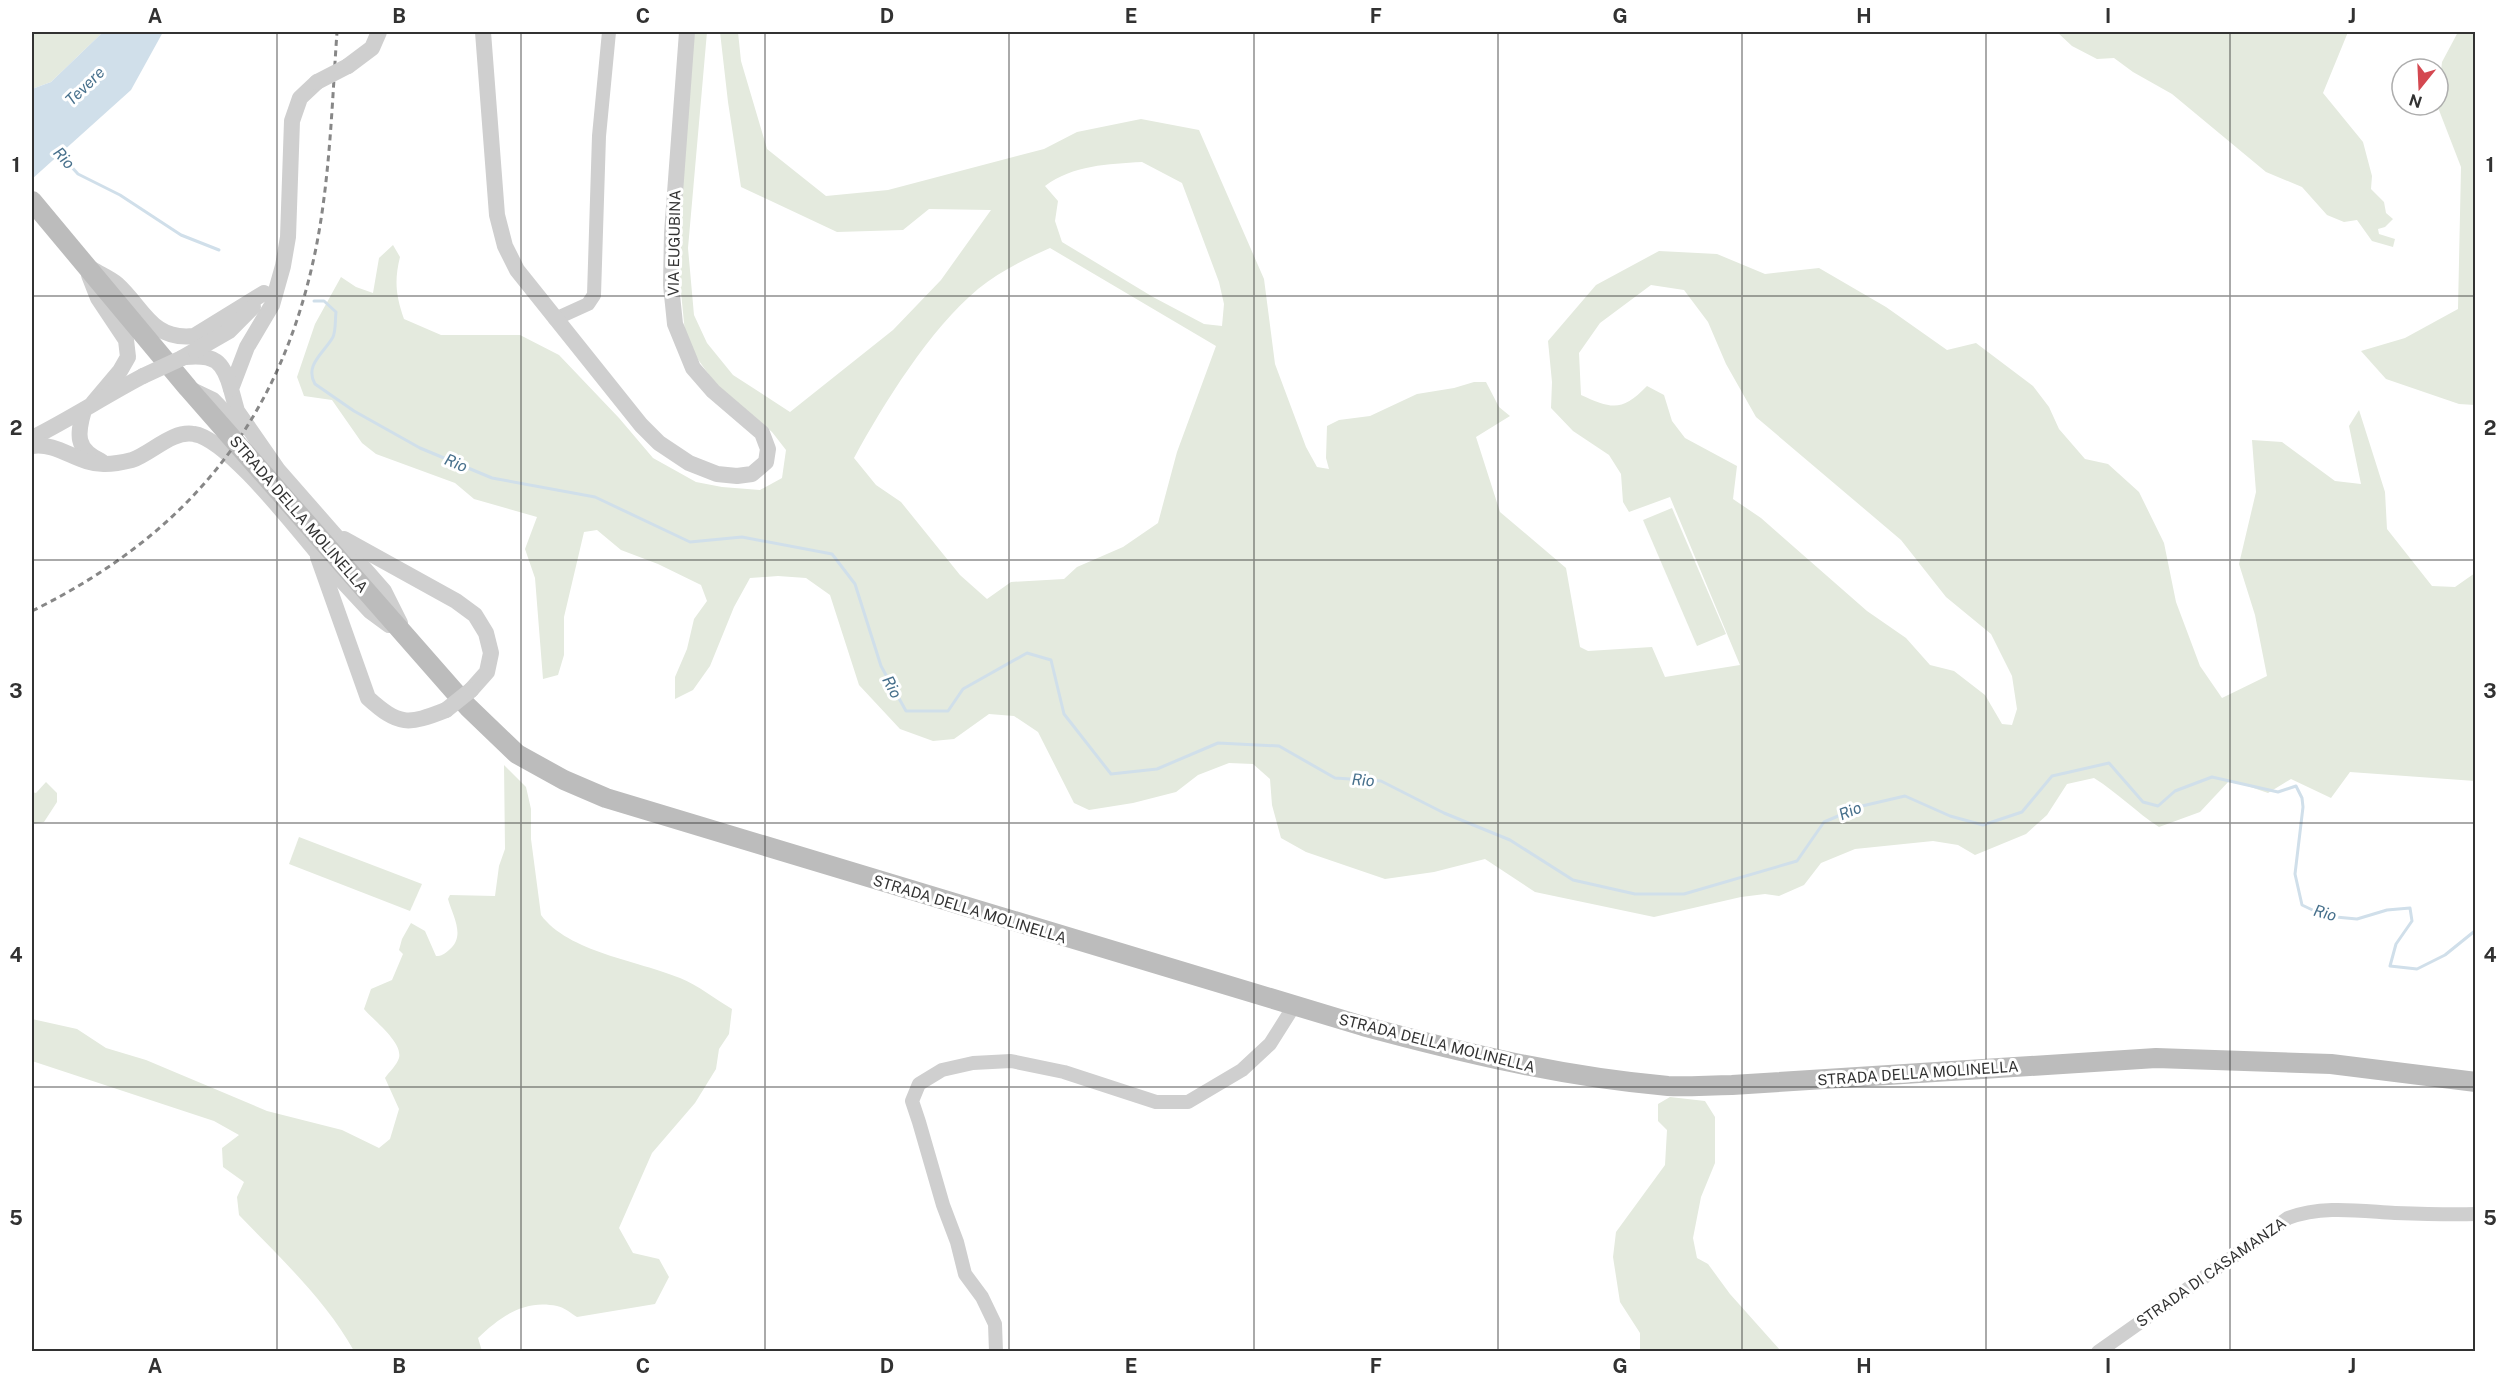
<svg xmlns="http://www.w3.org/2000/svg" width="2507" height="1383" font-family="'Public Sans',sans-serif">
	<rect width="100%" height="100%" fill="#fff"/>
	<g fill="#e4eade" fill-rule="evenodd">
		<path d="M 32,32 L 103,32 L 51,82 L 32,89 Z"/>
		<path d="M 692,32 L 707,32 L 688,248 L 694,315 L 707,343 L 733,375 L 790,412 L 893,330 L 941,280 L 991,210 L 929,209 L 903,230 L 837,232 L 741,187 L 728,102 L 720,32 L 738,32 L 741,61 L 767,149 L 826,196 L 888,190 L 1044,149 L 1077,132 L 1141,119 L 1199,130 L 1264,279 L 1275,364 L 1306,447 L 1317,467 L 1329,469 L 1326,458 L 1327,426 L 1339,420 L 1370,416 L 1417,394 L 1454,388 L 1474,382 L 1486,382 L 1499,407 L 1510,416 L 1476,437 L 1500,512 L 1566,568 L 1580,647 L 1588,651 L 1652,647 L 1665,677 L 1740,665 L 1670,497 L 1629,512 L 1623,502 L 1621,474 L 1609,455 L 1573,431 L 1551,408 L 1552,382 L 1548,341 L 1596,285 L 1659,251 L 1717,254 L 1765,274 L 1819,268 L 1886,307 L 1947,350 L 1976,343 L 2033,386 L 2049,407 L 2059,429 L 2085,459 L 2108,464 L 2139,492 L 2164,543 L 2176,602 L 2200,666 L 2222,698 L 2267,676 L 2255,615 L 2239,564 L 2256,492 L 2252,440 L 2282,442 L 2335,481 L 2361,484 L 2349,426 L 2359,410 L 2385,492 L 2387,529 L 2432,586 L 2455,587 L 2475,573 L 2475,781 L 2350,772 L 2331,798 L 2291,779 L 2268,793 L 2230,780 L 2200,812 L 2159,827 C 2136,812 2118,793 2094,778 L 2067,784 L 2047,815 L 2026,834 L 1975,855 L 1958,845 L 1933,841 L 1855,849 L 1821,863 L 1804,885 L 1779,896 L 1765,894 L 1741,897 L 1654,917 L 1535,892 L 1485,859 L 1434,872 L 1385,879 L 1306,852 L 1281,838 L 1272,805 L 1270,779 L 1253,764 L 1229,763 L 1198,775 L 1176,792 L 1133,803 L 1089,810 L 1074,803 L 1038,732 L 1014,716 L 989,714 L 954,739 L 933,741 L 900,729 L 859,685 L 830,595 L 806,578 L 778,576 L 750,578 L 734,607 L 710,666 L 693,690 L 675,699 L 675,677 L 687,649 L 694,619 L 707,601 L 701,585 L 658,564 L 621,550 L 597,530 L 584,532 L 564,617 L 564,655 L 558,675 L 543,679 L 535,578 L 525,549 L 537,517 L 474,499 L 455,483 L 376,454 L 362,443 L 332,400 L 304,396 L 297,377 L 315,324 L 341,277 L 356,287 L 373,293 L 379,258 L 393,245 L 400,257 C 394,281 396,296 404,319 L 441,335 L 520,335 L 559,355 L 619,418 L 653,458 L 696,482 L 722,487 L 760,490 L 782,478 L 786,450 L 772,432 L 715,383 L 686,343 L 677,251 ZM 1142,162 L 1182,183 L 1219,282 L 1224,304 L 1222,326 L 1204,324 L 1153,297 L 1062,242 L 1055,221 L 1058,201 L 1045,186 C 1073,165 1108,164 1142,162 ZM 1050,248 L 1216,346 L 1177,452 L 1158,523 L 1123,547 L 1077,567 L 1064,579 L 1011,582 L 987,599 L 960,575 L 901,502 L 876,485 L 854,458 C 884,403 930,329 978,289 C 1000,271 1025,259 1050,248 ZM 1651,285 L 1684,290 L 1708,322 L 1726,364 L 1756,417 L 1901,540 L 1946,597 L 1991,634 L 2012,676 L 2017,709 L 2012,725 L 2002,724 L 1985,695 L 1954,671 L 1930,665 L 1906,638 L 1867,611 L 1761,518 L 1733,499 L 1737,466 L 1685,438 L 1672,421 L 1664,395 L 1647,386 C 1622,412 1612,409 1581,395 L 1579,353 L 1600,323 Z"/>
		<path d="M 2057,32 L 2348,32 L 2323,93 L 2363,142 L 2372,176 L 2371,189 L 2384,202 L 2386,213 L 2393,219 L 2385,227 L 2378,229 L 2379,234 L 2395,239 L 2393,247 L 2372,241 L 2357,220 L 2344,222 L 2327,215 L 2302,187 L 2266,172 L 2172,94 L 2133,72 L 2114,58 L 2097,59 L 2072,46 Z"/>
		<path d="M 2458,32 L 2476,32 L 2475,405 L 2459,404 L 2386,379 L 2361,351 L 2405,338 L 2458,309 L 2461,167 L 2437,105 L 2442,62 Z"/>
		<path d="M 1672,508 L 1726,634 L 1697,646 L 1643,520 Z"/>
		<path d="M 504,765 L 526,787 L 531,809 L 531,839 L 541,915 C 568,952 639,961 680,978 C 698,985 715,999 732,1009 L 729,1034 L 719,1049 L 716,1069 L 695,1103 L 652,1153 L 619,1228 L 633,1253 L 659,1259 L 669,1277 L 655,1304 L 577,1317 C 572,1314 564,1307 557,1306 C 524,1299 500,1317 478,1338 L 482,1351 L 354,1351 C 325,1299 280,1258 239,1215 L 237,1197 L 244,1182 L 223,1167 L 222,1148 L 239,1135 L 214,1121 L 32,1061 L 32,1019 L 77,1029 L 106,1048 L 146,1060 L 267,1111 L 342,1130 L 379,1148 L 390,1139 L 399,1109 L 385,1078 C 389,1072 397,1065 399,1058 C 403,1042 373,1020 364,1009 L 371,989 L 392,980 L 403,954 L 399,950 L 402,939 L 411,923 L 425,931 L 436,956 C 442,956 444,954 449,950 C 466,936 453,917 448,899 L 450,895 L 495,896 L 499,866 L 505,849 Z"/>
		<path d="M 46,782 L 57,793 L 57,802 L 44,822 L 32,824 L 32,792 L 36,793 Z"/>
		<path d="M 299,837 L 422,884 L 410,911 L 289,864 Z"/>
		<path d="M 1670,1097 L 1705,1101 L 1715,1117 L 1715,1163 L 1701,1197 L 1693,1238 L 1697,1258 L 1708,1264 L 1730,1294 L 1781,1351 L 1640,1351 L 1640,1333 L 1620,1302 L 1613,1257 L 1616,1232 L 1665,1165 L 1667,1130 L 1658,1121 L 1658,1104 Z"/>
	</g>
	<path fill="#d0dfea" d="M 103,32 L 163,32 L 131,90 L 32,179 L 32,89 L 51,82 Z"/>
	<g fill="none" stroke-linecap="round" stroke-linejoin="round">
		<g stroke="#d0dfea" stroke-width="3">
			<path d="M 58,152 L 78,174 L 120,195 L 181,235 L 219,250"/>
			<path d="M 314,301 L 324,301 L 336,312 C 335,320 336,330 333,337 C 324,353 304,365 315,384 L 354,411 L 420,448 L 492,478 L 595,497 L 690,542 L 742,537 L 832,554 L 855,584 L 881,666 L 906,711 L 948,711 L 963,689 L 1027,653 L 1051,660 L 1064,714 L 1111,774 L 1157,769 L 1218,743 L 1279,746 L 1335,778 L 1381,781 L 1444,813 L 1510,840 L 1573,880 L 1635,894 L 1684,894 L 1797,861 L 1824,822 L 1862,806 L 1905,796 L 1950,816 L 1983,825 L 2022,812 L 2052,776 L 2109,763 L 2143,802 L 2158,806 L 2175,791 L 2212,777 L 2278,792 L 2296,786 L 2302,798 L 2303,807 L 2295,874 L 2302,905 L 2325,916 L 2357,919 L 2387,910 L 2410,908 L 2412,921 L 2396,944 L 2390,966 L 2417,969 L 2445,955 L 2476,930"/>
		</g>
		<g stroke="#cfcfcf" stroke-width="14">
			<path d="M 555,319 L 588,304 L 594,295 L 599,136 L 609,32"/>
			<path d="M 996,1352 L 995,1324 L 982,1297 L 965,1274 L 957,1242 L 943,1205 L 919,1122 L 912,1101 L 919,1084 L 942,1070 L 973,1063 L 1011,1061 L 1064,1072 L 1156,1102 L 1188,1102 L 1242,1070 L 1270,1044 L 1294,1006"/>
			<path d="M 2098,1352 L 2288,1218 C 2322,1205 2360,1211 2395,1213 C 2422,1214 2449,1215 2476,1214"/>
		</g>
		<g stroke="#cfcfcf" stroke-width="16">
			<path d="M 483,32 L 497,215 L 505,246 L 517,270 L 641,425 L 659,443 L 689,463 L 717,474 L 737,476 L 752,474 L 766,462 L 768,449 L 762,433 L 713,391 L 693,368 L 675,324 L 671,285 L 672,233 L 687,32"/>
			<path d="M 348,66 L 372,48 L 379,32"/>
			<path d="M 317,82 L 300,98 L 292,121 L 288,237 L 283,266 L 272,305 L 247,347 L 231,389 L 237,411 L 278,470 L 384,591 L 400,623"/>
			<path d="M 92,269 C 100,274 110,278 117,284 C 143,307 151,341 194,336 L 264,293"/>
			<path d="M 89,275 L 98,298 L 126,340 L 128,357 L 120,371 L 93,403"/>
			<path d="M 185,357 C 215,354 223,361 231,389"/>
			<path d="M 182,358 L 229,331 L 253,307"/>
			<path d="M 192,390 L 213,400 L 239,427"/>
			<path d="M 84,410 C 77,434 75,449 101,461"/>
			<path d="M 32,438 C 70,419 105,396 143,376"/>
			<path d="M 32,446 C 59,442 78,465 105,464 C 113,464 124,462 132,460 C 152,453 172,430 194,434 C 227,439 292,523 315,550 C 333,571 351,591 370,611 L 389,625"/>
			<path d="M 344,539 L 456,601 L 475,615 L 486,633 L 491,653 L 487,672 L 471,690"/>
			<path d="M 318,557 L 368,698 C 399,726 408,725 446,710"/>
		</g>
		<path stroke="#bcbcbc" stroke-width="20" d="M 32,201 L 188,388 L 468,707 L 517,754 L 564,780 L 606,798 L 1363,1026 C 1463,1053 1564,1077 1668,1086 C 1689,1087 1711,1085 1732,1085 L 2156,1058 L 2331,1064 L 2476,1082"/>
		<path stroke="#878787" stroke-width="3" stroke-dasharray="6 4.5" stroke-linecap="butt" d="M 32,611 C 188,534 281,421 316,248 C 330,177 332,103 337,32"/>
		<g stroke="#cfcfcf" stroke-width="16">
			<path d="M 317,82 L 348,66"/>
			<path d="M 143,376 L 182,358"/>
			<path d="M 446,710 L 471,690"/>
		</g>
	</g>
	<path fill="none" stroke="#323232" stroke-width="1.5" stroke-opacity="0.55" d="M 277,32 L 277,1352M 521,32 L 521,1352M 765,32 L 765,1352M 1009,32 L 1009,1352M 1254,32 L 1254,1352M 1498,32 L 1498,1352M 1742,32 L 1742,1352M 1986,32 L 1986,1352M 2230,32 L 2230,1352M 32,296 L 2476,296M 32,560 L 2476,560M 32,823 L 2476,823M 32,1087 L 2476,1087"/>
	<g text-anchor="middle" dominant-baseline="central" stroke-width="6" stroke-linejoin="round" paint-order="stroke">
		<g font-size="15" fill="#323232" stroke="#fff">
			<text transform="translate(674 243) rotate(-89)">VIA EUGUBINA</text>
			<text transform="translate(299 514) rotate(49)">STRADA DELLA MOLINELLA</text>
			<text transform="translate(970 909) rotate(17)">STRADA DELLA MOLINELLA</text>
			<text transform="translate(1437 1043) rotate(14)">STRADA DELLA MOLINELLA</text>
			<text transform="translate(1918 1073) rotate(-4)">STRADA DELLA MOLINELLA</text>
			<text transform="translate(2211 1272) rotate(-35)">STRADA DI CASAMANZA</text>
		</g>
		<g font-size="16" font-style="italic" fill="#47708c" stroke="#fff">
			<text transform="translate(85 86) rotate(-44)">Tevere</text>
			<text transform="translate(64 158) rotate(48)">Rio</text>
			<text transform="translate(456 463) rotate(22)">Rio</text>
			<text transform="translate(892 687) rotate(62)">Rio</text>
			<text transform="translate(1363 780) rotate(4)">Rio</text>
			<text transform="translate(1850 811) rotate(-22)">Rio</text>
			<text transform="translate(2325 913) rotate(16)">Rio</text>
		</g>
	</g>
	<rect width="2507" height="1383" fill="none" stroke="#ffffff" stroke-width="66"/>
	<g transform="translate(2420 87) rotate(198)"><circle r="28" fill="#ffffff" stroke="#adadad" stroke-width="1.5"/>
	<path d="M0-4.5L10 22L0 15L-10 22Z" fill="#d44850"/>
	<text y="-9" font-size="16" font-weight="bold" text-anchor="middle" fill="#323232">N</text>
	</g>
	<rect x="33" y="33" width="2441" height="1317" fill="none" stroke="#323232" stroke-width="2"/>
	<g font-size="20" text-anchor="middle" font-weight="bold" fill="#323232">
		<text x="155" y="23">A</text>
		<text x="399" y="23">B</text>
		<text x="643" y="23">C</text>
		<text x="887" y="23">D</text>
		<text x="1131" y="23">E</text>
		<text x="1376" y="23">F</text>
		<text x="1620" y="23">G</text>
		<text x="1864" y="23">H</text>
		<text x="2108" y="23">I</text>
		<text x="2352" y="23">J</text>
		<text x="16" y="172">1</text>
		<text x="2490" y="172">1</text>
		<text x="16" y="435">2</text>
		<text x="2490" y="435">2</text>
		<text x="16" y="698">3</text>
		<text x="2490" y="698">3</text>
		<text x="16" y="962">4</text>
		<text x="2490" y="962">4</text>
		<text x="16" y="1225">5</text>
		<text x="2490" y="1225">5</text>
		<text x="155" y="1373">A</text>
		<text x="399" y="1373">B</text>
		<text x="643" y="1373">C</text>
		<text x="887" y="1373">D</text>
		<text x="1131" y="1373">E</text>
		<text x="1376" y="1373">F</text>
		<text x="1620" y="1373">G</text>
		<text x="1864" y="1373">H</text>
		<text x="2108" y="1373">I</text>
		<text x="2352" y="1373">J</text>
	</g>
</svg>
